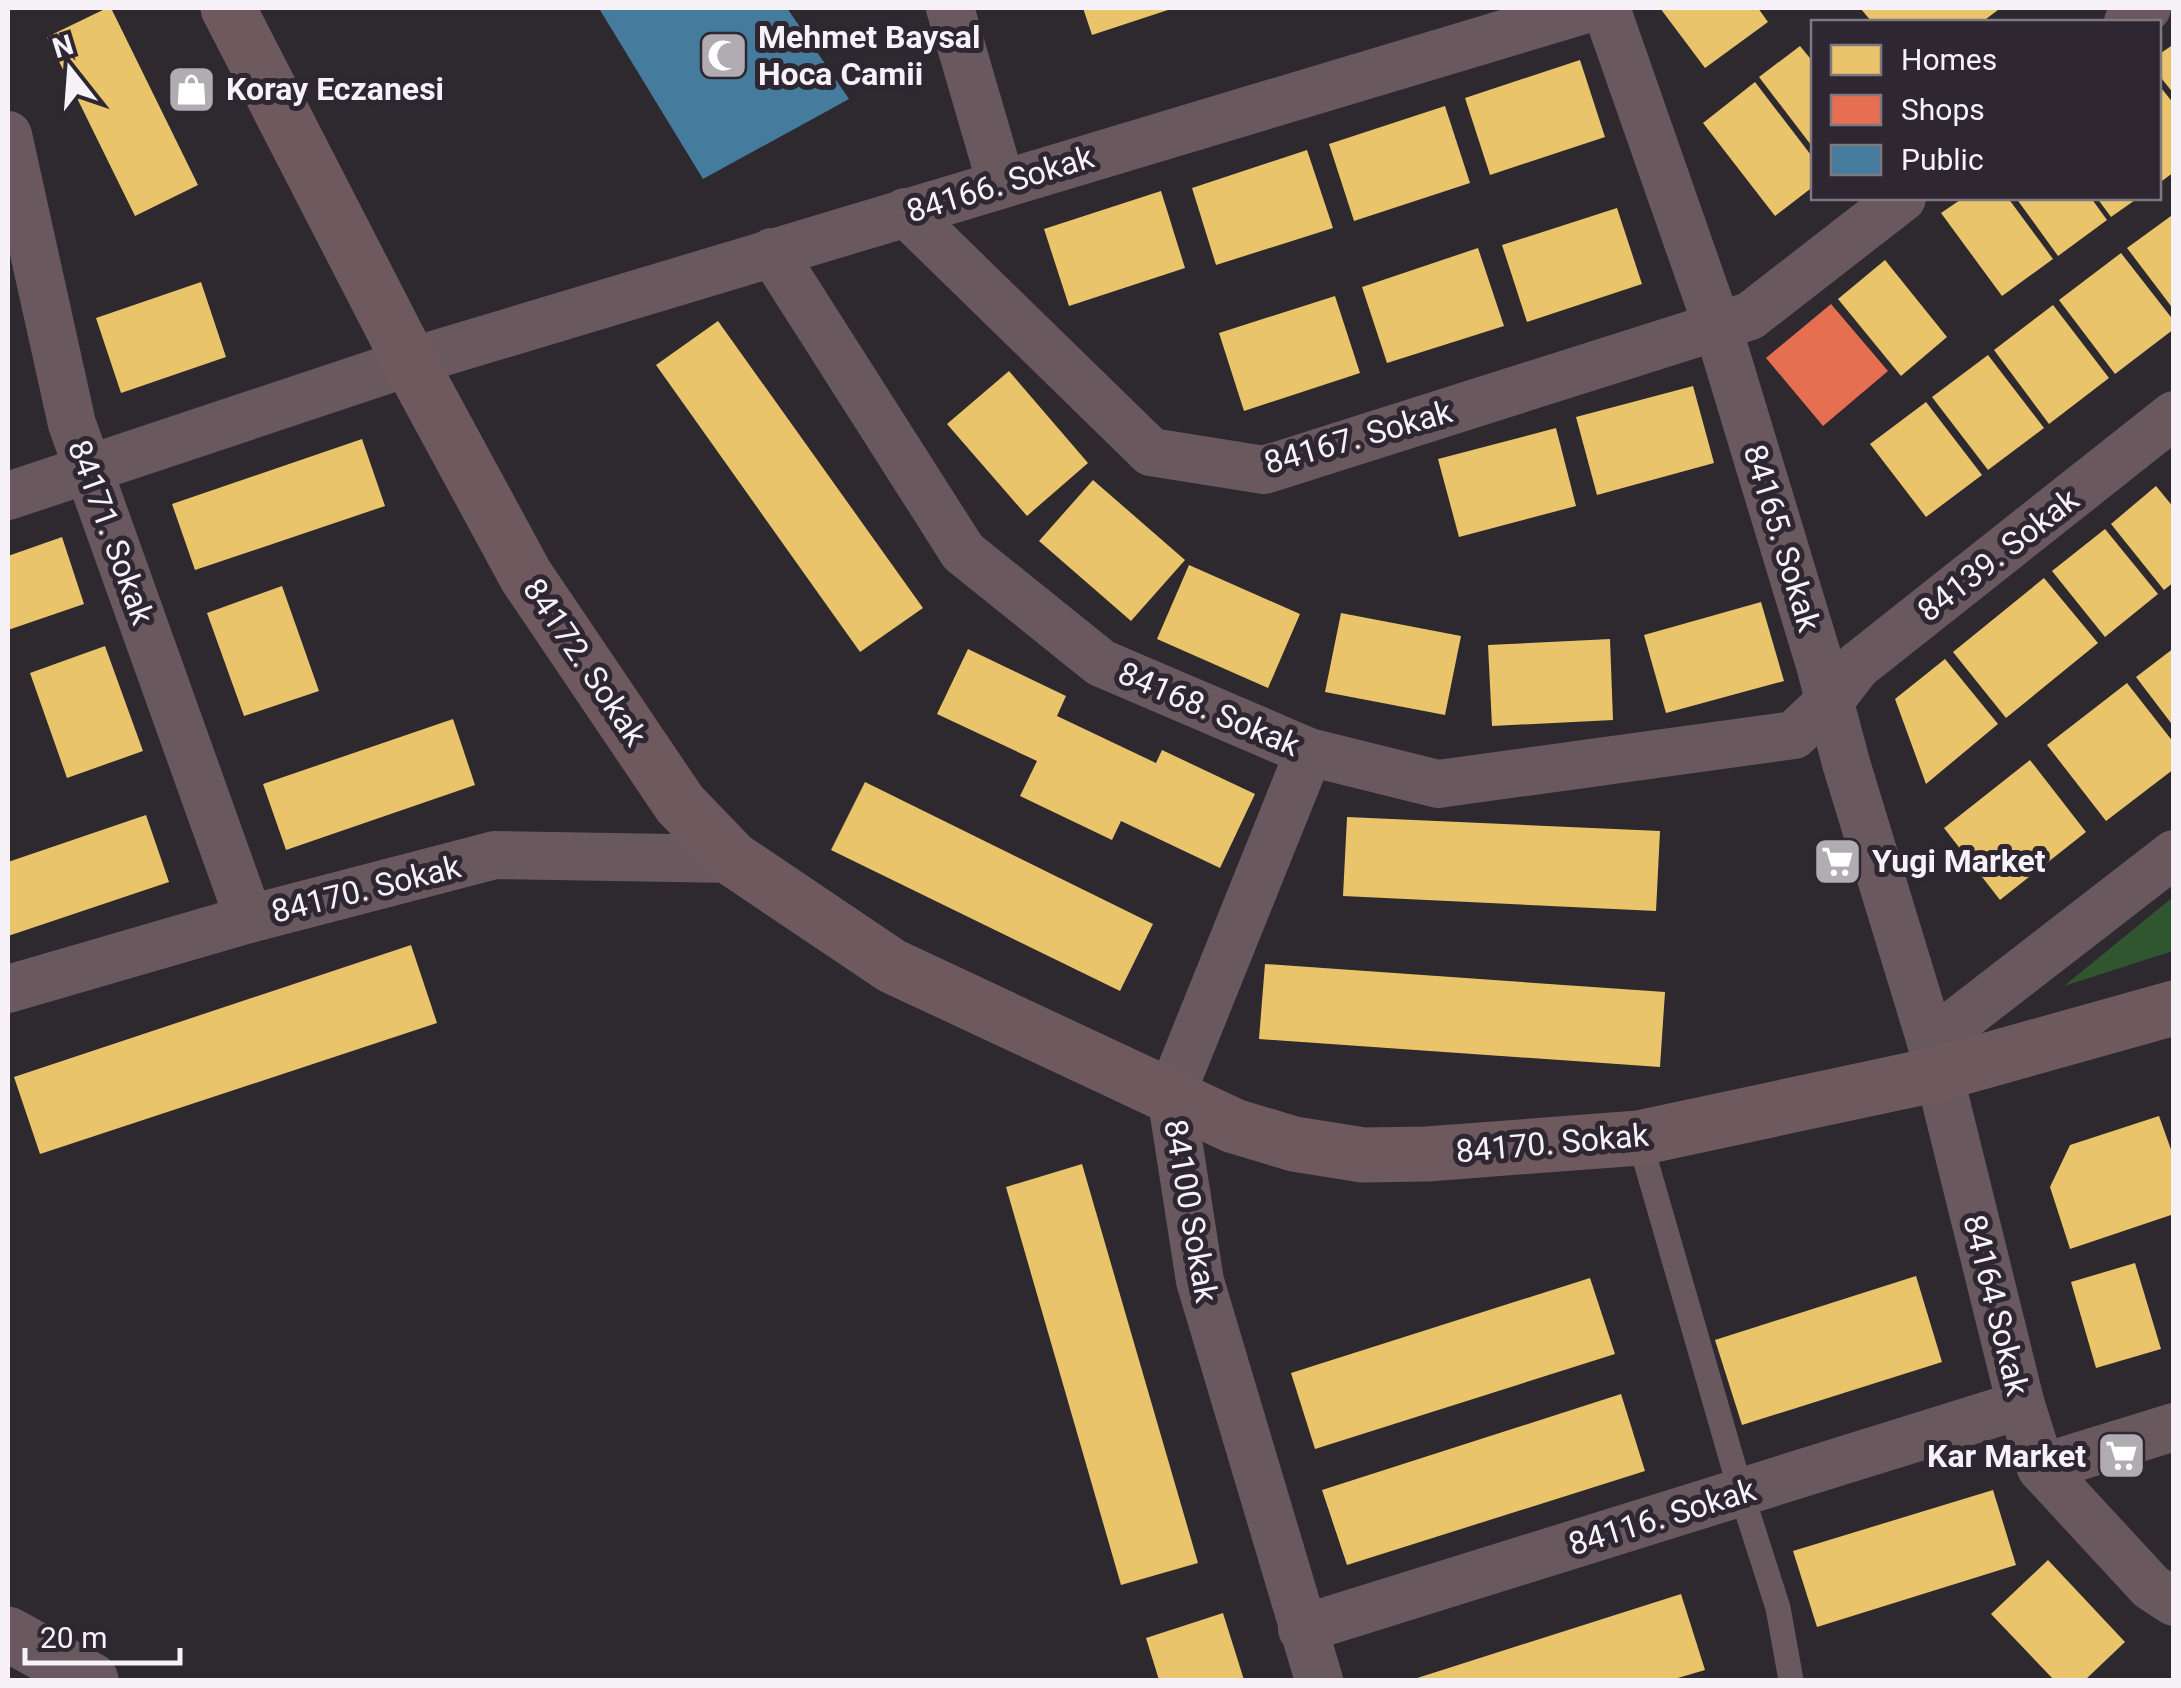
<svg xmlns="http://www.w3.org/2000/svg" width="2181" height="1688" font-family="Roboto,sans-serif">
	<rect width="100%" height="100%" fill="#2d292f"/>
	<path fill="#2f562f" d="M 2173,897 L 2173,951 L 2064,986 Z"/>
	<g fill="#e9c46a">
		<path d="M 107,8 L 111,8 L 198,185 L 135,216 L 47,37 Z"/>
		<path d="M 1083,8 L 1174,8 L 1092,35 Z"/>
		<path d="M 1660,8 L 1758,8 L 1768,22 L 1705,68 Z"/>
		<path d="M 1860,8 L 1997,8 L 1998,10 L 1982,22 L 1872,22 Z"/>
		<path d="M 2174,44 L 2174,94 L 2158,74 L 2158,55 Z"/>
		<path d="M 1800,46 L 1814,63 L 1814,149 L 1759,77 Z"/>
		<path d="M 1580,60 L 1605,137 L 1490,175 L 1465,98 Z"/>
		<path d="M 1755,82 L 1814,159 L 1814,186 L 1775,216 L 1703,123 Z"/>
		<path d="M 2158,84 L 2174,104 L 2174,172 L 2158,184 Z"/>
		<path d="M 1445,106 L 1470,183 L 1354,221 L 1329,144 Z"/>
		<path d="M 1307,150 L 1333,228 L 1216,265 L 1192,188 Z"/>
		<path d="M 1161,191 L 1185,268 L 1069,306 L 1044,229 Z"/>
		<path d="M 1963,198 L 2008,198 L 2053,259 L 2002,296 L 1941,213 Z"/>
		<path d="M 2016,198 L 2091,198 L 2107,220 L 2058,256 Z"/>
		<path d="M 2097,198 L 2138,198 L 2111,217 Z"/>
		<path d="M 1617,208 L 1642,284 L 1527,322 L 1502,245 Z"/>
		<path d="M 2171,216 L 2174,220 L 2174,310 L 2127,248 Z"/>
		<path d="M 1478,248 L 1504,326 L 1387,363 L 1362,287 Z"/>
		<path d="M 2121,253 L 2174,321 L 2174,329 L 2115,374 L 2059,300 Z"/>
		<path d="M 1885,260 L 1947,337 L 1901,376 L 1838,299 Z"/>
		<path d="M 201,282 L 226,357 L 121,393 L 96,318 Z"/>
		<path d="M 1335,296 L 1360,373 L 1244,411 L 1219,333 Z"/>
		<path d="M 2053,305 L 2109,378 L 2049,424 L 1994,350 Z"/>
		<path d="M 718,321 L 923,608 L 860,652 L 656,365 Z"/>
		<path d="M 1988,355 L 2044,428 L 1988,470 L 1932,397 Z"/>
		<path d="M 1009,371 L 1088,463 L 1027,516 L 947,424 Z"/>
		<path d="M 1693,386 L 1714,463 L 1597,495 L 1576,417 Z"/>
		<path d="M 1926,402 L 1982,475 L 1926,517 L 1870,444 Z"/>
		<path d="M 1556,428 L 1576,506 L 1459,537 L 1438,459 Z"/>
		<path d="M 362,439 L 385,506 L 195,570 L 172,504 Z"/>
		<path d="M 1093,480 L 1185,560 L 1131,621 L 1039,541 Z"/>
		<path d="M 2156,486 L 2174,508 L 2174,582 L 2164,590 L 2111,524 Z"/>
		<path d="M 2105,529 L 2158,594 L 2105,637 L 2052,571 Z"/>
		<path d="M 62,537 L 84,604 L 8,630 L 8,556 Z"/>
		<path d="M 1189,565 L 1300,614 L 1268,688 L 1157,639 Z"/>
		<path d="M 2044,578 L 2098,643 L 2006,718 L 1953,652 Z"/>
		<path d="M 282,586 L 319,691 L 244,716 L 207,613 Z"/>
		<path d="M 1761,602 L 1784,681 L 1666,713 L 1644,635 Z"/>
		<path d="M 1341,613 L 1461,636 L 1445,715 L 1325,692 Z"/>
		<path d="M 1610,639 L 1613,720 L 1492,726 L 1488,645 Z"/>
		<path d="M 105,646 L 143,751 L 67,778 L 30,673 Z"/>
		<path d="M 2174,648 L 2174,727 L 2136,677 Z"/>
		<path d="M 968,649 L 1066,696 L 1057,716 L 1156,763 L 1162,750 L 1255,794 L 1220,868 L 1121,821 L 1112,840 L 1020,796 L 1037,761 L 937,714 Z"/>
		<path d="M 1945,659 L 1998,724 L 1926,784 L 1895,699 Z"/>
		<path d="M 2127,683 L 2174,743 L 2174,769 L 2106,821 L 2047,745 Z"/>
		<path d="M 453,719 L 475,785 L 286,850 L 263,784 Z"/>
		<path d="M 2030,760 L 2086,832 L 2000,900 L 1944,828 Z"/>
		<path d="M 865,782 L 1153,924 L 1120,991 L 831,850 Z"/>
		<path d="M 146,815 L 169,882 L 8,936 L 8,862 Z"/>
		<path d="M 1347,817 L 1660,831 L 1656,911 L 1343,896 Z"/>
		<path d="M 411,945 L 437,1023 L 40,1154 L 14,1077 Z"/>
		<path d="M 1265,964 L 1665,992 L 1660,1067 L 1259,1039 Z"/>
		<path d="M 2159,1116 L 2174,1158 L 2174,1214 L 2070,1249 L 2050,1187 L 2070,1145 Z"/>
		<path d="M 1082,1164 L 1198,1563 L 1121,1585 L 1006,1187 Z"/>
		<path d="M 2135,1263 L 2161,1349 L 2096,1368 L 2071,1282 Z"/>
		<path d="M 1916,1276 L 1942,1362 L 1742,1425 L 1715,1340 Z"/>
		<path d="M 1590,1278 L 1615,1354 L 1315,1449 L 1291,1373 Z"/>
		<path d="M 1621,1394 L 1645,1471 L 1347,1565 L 1322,1490 Z"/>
		<path d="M 1993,1490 L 2016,1565 L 1817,1627 L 1793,1551 Z"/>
		<path d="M 2048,1560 L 2125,1642 L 2085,1680 L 2054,1680 L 1991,1614 Z"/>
		<path d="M 1681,1594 L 1705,1670 L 1671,1680 L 1411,1680 Z"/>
		<path d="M 1223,1613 L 1244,1680 L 1159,1680 L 1146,1638 Z"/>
	</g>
	<path fill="#e76f51" d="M 1831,304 L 1888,371 L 1823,426 L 1766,358 Z"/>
	<path fill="#457b9d" d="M 605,8 L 787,8 L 849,99 L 703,179 L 600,10 Z"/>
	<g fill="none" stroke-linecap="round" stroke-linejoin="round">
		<path stroke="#69595e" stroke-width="25" d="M 1639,1138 L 1741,1492 L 1778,1608 L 1791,1680"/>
		<g stroke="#69595e" stroke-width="48">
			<path d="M 950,8 L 1001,183"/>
			<path d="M 1606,8 L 1718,328 L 1820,665 L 1846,763 L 1931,1042 L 2021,1405 L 2041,1468 L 2151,1587 L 2174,1602"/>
			<path d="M 2128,22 L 2147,8"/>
			<path d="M 8,135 L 72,424 L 249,919"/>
			<path d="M 905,212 L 1151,452 L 1264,470 L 1750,316 L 1902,198"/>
			<path d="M 772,252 L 963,552 L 1101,663 L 1309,752 L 1438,784 L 1794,735 L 1829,702 L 1857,666 L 2174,415"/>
			<path d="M 8,496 L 410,362 L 1590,8"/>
			<path d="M 1309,752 L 1171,1095 L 1200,1281 L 1319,1680"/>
			<path d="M 8,989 L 249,919 L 495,855 L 733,859"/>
			<path d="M 1931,1042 L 2174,854"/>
			<path d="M 2041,1468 L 2174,1427"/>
			<path d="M 1302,1629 L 2021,1405"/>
		</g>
		<path stroke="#69595e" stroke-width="55" d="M 8,1634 L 91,1680"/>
		<path stroke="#6e595f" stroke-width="55" d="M 228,8 L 410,362 L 526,576 L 680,804 L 733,859 L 892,966 L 1234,1126 L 1294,1144 L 1363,1155 L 1427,1154 L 1639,1138 L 1938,1074 L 2174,1008"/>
	</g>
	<defs>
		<symbol id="mosque-square" viewBox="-11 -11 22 22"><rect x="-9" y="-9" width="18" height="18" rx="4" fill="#b0acb2" stroke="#2e2731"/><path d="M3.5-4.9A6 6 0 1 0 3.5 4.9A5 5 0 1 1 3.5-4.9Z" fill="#fff"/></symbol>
		<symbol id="shop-square" viewBox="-11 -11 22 22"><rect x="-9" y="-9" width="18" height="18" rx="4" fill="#b0acb2" stroke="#2e2731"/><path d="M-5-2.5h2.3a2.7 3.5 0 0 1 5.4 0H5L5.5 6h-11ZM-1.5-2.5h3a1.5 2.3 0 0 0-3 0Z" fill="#fff"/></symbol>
		<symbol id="supermarket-square" viewBox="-11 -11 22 22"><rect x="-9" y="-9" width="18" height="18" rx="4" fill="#b0acb2" stroke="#2e2731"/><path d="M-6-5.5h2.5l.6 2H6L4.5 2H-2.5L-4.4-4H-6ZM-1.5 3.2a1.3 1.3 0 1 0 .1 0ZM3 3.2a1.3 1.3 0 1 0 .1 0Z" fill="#fff"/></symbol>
	</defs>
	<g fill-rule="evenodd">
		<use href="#mosque-square" x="696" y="28" width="55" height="55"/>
		<use href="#shop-square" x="164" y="62" width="55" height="55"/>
		<use href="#supermarket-square" x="1810" y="834" width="55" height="55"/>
		<use href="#supermarket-square" x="2094" y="1428" width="55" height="55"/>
	</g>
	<g text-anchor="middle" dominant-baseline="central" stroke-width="10" stroke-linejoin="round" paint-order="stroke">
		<g font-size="32" font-weight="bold" fill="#f7f2f8" stroke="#2e2731" text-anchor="start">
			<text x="758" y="37">Mehmet Baysal<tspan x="758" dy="37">Hoca Camii</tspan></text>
			<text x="226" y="89">Koray Eczanesi</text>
			<text x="1872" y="861">Yugi Market</text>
			<text x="2086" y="1456" text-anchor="end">Kar Market</text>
		</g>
		<g font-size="32" fill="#f7f2f8" stroke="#2e2731">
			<text transform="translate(1000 184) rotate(-17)">84166. Sokak</text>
			<text transform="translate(1358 437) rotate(-16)">84167. Sokak</text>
			<text transform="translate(111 532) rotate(70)">84171. Sokak</text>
			<text transform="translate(1782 538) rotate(73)">84165. Sokak</text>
			<text transform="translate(1998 555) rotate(-38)">84139. Sokak</text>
			<text transform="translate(585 662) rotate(56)">84172. Sokak</text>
			<text transform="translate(1209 709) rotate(23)">84168. Sokak</text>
			<text transform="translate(366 889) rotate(-14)">84170. Sokak</text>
			<text transform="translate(1552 1143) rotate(-5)">84170. Sokak</text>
			<text transform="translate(1191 1211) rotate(80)">84100 Sokak</text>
			<text transform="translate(1996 1305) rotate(76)">84164 Sokak</text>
			<text transform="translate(1662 1517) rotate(-17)">84116. Sokak</text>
		</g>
	</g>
	<rect width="2181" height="1688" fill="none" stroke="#f7f2f8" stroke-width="20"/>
	<rect x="1811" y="20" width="350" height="180" fill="#2e2731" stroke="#7e7881" stroke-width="2.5"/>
	<rect x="1831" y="45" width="50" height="30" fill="#e9c46a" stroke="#7e7881" stroke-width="2.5"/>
	<text x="1901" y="70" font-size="30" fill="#f7f2f8">Homes</text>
	<rect x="1831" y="95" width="50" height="30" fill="#e76f51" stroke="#7e7881" stroke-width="2.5"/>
	<text x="1901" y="120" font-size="30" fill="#f7f2f8">Shops</text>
	<rect x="1831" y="145" width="50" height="30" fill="#457b9d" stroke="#7e7881" stroke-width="2.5"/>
	<text x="1901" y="170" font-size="30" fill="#f7f2f8">Public</text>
	<g transform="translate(70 70) rotate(343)" stroke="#2e2731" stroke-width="8" paint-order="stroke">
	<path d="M0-8L18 38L0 25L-18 38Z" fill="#f7f2f8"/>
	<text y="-15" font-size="28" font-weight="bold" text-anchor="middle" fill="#f7f2f8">N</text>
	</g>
	<path d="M25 1648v15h155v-15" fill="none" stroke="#f7f2f8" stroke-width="5"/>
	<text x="40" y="1648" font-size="30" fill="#f7f2f8" stroke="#2e2731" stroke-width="8" paint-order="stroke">20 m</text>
</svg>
